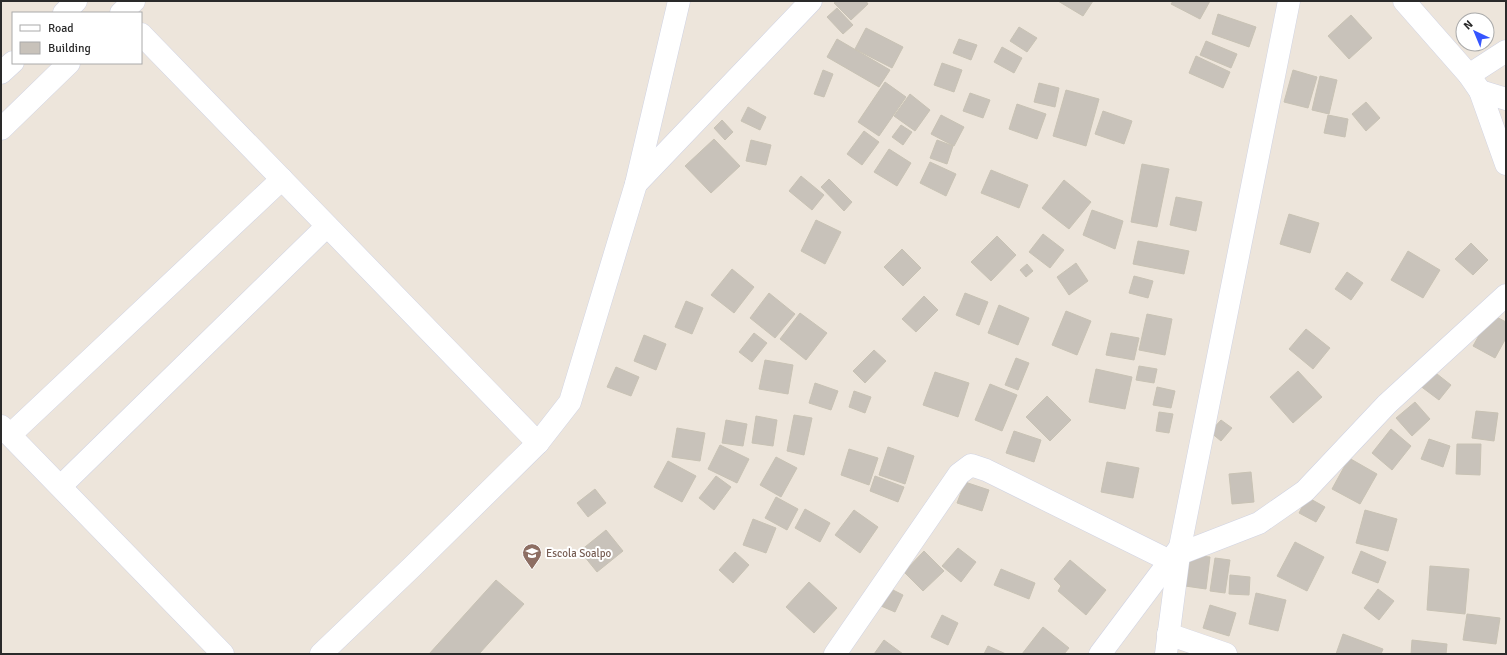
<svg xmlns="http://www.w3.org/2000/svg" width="1507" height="655" font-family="Signika,sans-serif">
	<rect width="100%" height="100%" fill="#ede5db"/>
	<g fill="#c8c2ba" stroke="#c8c2b4">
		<path d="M 837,1 L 866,1 L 868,4 L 851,20 L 834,3 Z"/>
		<path d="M 1058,1 L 1093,1 L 1083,16 Z"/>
		<path d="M 1173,1 L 1210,1 L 1200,19 L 1171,4 Z"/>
		<path d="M 837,8 L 853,25 L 843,34 L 827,17 Z"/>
		<path d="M 1218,14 L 1256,27 L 1249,47 L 1212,34 Z"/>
		<path d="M 1351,15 L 1372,38 L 1349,59 L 1328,36 Z"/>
		<path d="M 1019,27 L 1037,38 L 1027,52 L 1010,41 Z"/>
		<path d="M 866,28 L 903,47 L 892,68 L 855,49 Z"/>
		<path d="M 837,39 L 890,70 L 879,87 L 827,57 Z"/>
		<path d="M 959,39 L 977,45 L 971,60 L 953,53 Z"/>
		<path d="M 1206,41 L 1237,54 L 1231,68 L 1200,55 Z"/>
		<path d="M 1002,47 L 1022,58 L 1014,73 L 994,62 Z"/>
		<path d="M 1196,56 L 1230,72 L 1223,88 L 1189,73 Z"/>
		<path d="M 942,63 L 962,70 L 954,92 L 934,85 Z"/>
		<path d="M 823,70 L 833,74 L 824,97 L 814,94 Z"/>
		<path d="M 1293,70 L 1317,77 L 1308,108 L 1284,102 Z"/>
		<path d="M 1320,76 L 1337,80 L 1329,114 L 1312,110 Z"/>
		<path d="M 885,82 L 906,97 L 879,136 L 858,122 Z"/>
		<path d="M 1039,83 L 1059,88 L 1055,107 L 1034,102 Z"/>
		<path d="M 1066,90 L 1099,99 L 1086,146 L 1053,136 Z"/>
		<path d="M 970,93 L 990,100 L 983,118 L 963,111 Z"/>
		<path d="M 910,94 L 930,110 L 915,131 L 894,116 Z"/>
		<path d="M 1366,102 L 1380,118 L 1366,131 L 1352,114 Z"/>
		<path d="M 1017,104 L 1046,114 L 1037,139 L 1009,129 Z"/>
		<path d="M 748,107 L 766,117 L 760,130 L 741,121 Z"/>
		<path d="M 1103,111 L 1132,121 L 1124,144 L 1095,134 Z"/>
		<path d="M 941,115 L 964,127 L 954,146 L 931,134 Z"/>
		<path d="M 1328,115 L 1348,119 L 1345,137 L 1324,133 Z"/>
		<path d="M 722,120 L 733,132 L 725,140 L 714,128 Z"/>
		<path d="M 901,125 L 912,132 L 903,145 L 892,137 Z"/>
		<path d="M 864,131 L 879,142 L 862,165 L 847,154 Z"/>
		<path d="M 714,139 L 740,166 L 711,193 L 685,166 Z"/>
		<path d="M 751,140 L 771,145 L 766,165 L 746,161 Z"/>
		<path d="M 937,140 L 953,146 L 947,164 L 930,158 Z"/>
		<path d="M 889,149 L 911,163 L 897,186 L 874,172 Z"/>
		<path d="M 930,162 L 956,174 L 946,196 L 920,183 Z"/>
		<path d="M 1142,164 L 1169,169 L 1157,227 L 1131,222 Z"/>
		<path d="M 991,170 L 1028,185 L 1019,208 L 981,193 Z"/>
		<path d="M 801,176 L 824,195 L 812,210 L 789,191 Z"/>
		<path d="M 829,179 L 852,202 L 844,211 L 821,187 Z"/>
		<path d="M 1064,180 L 1091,202 L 1069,229 L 1042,208 Z"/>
		<path d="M 1176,197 L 1202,202 L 1196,231 L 1170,225 Z"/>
		<path d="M 1092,210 L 1123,221 L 1115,249 L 1083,235 Z"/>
		<path d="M 1289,214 L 1319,223 L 1310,253 L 1280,244 Z"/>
		<path d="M 816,220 L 841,232 L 825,264 L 801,251 Z"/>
		<path d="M 1043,234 L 1064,250 L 1050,268 L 1029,252 Z"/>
		<path d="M 997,236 L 1016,255 L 991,281 L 971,262 Z"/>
		<path d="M 1138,241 L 1189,251 L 1184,274 L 1133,264 Z"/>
		<path d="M 1471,243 L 1488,260 L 1473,275 L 1455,259 Z"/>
		<path d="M 902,249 L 921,268 L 903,286 L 884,267 Z"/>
		<path d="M 1408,251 L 1440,270 L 1423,298 L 1391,280 Z"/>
		<path d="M 1076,263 L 1088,281 L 1069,295 L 1057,277 Z"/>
		<path d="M 1027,264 L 1033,271 L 1026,277 L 1020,270 Z"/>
		<path d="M 732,269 L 754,287 L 734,313 L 711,295 Z"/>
		<path d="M 1347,272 L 1363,283 L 1351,300 L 1335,289 Z"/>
		<path d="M 1134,276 L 1153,281 L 1148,298 L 1129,293 Z"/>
		<path d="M 769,293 L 795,314 L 775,338 L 750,318 Z"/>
		<path d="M 965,293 L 988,302 L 979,325 L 956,315 Z"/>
		<path d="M 924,296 L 938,310 L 916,332 L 902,319 Z"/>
		<path d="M 686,301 L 703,308 L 692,334 L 675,327 Z"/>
		<path d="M 999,305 L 1029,318 L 1018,345 L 988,333 Z"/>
		<path d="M 1066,311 L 1091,321 L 1077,355 L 1052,345 Z"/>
		<path d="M 800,313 L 827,333 L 806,360 L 780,339 Z"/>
		<path d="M 1147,314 L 1172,319 L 1165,355 L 1139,350 Z"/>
		<path d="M 1491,314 L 1506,322 L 1506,338 L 1495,358 L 1473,346 Z"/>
		<path d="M 1306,329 L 1330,348 L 1313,369 L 1289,349 Z"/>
		<path d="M 754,333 L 767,343 L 752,362 L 739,352 Z"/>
		<path d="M 1111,333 L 1139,338 L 1134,360 L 1106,355 Z"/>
		<path d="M 644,335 L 666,344 L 656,370 L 634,361 Z"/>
		<path d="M 874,350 L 886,361 L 865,383 L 853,371 Z"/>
		<path d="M 1016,358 L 1029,363 L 1018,390 L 1005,385 Z"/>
		<path d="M 765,360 L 793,365 L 788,394 L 759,389 Z"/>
		<path d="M 1139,366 L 1157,369 L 1154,383 L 1136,380 Z"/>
		<path d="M 616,367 L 639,377 L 631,396 L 607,387 Z"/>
		<path d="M 1096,369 L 1132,377 L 1125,409 L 1089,402 Z"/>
		<path d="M 1432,370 L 1451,385 L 1439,400 L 1419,385 Z"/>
		<path d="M 1298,371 L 1322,397 L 1293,423 L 1270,397 Z"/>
		<path d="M 935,372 L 969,383 L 958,417 L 923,405 Z"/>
		<path d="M 815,383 L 838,391 L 831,410 L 809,403 Z"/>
		<path d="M 990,384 L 1017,395 L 1002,431 L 975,420 Z"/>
		<path d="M 1157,387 L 1175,391 L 1171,408 L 1153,405 Z"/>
		<path d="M 854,391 L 871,397 L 865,413 L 849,407 Z"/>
		<path d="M 1047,396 L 1071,420 L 1050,441 L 1026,417 Z"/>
		<path d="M 1415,402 L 1430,419 L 1412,436 L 1396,418 Z"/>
		<path d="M 1476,411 L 1498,413 L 1494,441 L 1472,438 Z"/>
		<path d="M 1159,412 L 1173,414 L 1169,433 L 1156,431 Z"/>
		<path d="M 794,415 L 812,418 L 804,455 L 787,451 Z"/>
		<path d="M 756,416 L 777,420 L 773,446 L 752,443 Z"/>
		<path d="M 726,420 L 747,424 L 743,446 L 722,443 Z"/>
		<path d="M 1221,420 L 1232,428 L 1221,441 L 1210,432 Z"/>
		<path d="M 677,428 L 705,433 L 700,461 L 672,457 Z"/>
		<path d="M 1391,429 L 1411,446 L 1392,470 L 1372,453 Z"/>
		<path d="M 1014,431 L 1041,440 L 1034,462 L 1006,453 Z"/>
		<path d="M 1429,439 L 1450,446 L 1443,467 L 1421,459 Z"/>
		<path d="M 1457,444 L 1481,444 L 1480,475 L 1456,474 Z"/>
		<path d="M 720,445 L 749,459 L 737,483 L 708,469 Z"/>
		<path d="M 888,447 L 914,456 L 905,484 L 879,475 Z"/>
		<path d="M 849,449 L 878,458 L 869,485 L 841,475 Z"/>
		<path d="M 776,457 L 797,468 L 781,497 L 760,485 Z"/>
		<path d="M 1349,458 L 1377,474 L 1360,504 L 1332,489 Z"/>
		<path d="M 668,461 L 696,476 L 682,502 L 654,487 Z"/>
		<path d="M 1107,462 L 1139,468 L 1133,498 L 1101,492 Z"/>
		<path d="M 1251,472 L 1254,502 L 1232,504 L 1229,474 Z"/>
		<path d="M 716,476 L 731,487 L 714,510 L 699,498 Z"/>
		<path d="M 875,476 L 904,487 L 898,502 L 870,491 Z"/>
		<path d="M 965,482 L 989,490 L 982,511 L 957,503 Z"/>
		<path d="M 595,489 L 606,503 L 588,517 L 577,503 Z"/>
		<path d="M 776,497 L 798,509 L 787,530 L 765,518 Z"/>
		<path d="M 1307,497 L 1325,507 L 1316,522 L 1299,513 Z"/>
		<path d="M 805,509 L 830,523 L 820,542 L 795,528 Z"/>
		<path d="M 854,510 L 878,527 L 860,553 L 835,535 Z"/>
		<path d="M 1365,510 L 1397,519 L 1388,551 L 1356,543 Z"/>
		<path d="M 753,519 L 776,528 L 766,553 L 743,545 Z"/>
		<path d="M 606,530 L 623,551 L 597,572 L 580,551 Z"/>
		<path d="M 1295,542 L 1324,557 L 1307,591 L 1277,576 Z"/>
		<path d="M 958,548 L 976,562 L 961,582 L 942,566 Z"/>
		<path d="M 924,551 L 944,571 L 923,591 L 904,572 Z"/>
		<path d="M 1361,551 L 1386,562 L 1378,583 L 1352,573 Z"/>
		<path d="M 735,552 L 749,565 L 733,583 L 719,570 Z"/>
		<path d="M 1189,555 L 1210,557 L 1206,589 L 1185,586 Z"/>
		<path d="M 1215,558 L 1230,560 L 1225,593 L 1210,591 Z"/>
		<path d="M 1070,560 L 1106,590 L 1086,615 L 1058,591 L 1061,586 L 1054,579 Z"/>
		<path d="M 1430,566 L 1469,569 L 1465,614 L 1427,610 Z"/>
		<path d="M 1001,569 L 1035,583 L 1029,599 L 994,585 Z"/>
		<path d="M 1230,575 L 1250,577 L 1249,595 L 1229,594 Z"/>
		<path d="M 496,580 L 524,604 L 479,654 L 429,654 Z"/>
		<path d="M 809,582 L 837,608 L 814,633 L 786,607 Z"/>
		<path d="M 889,588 L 903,595 L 895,612 L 881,606 Z"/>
		<path d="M 1378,589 L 1394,601 L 1379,620 L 1364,608 Z"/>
		<path d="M 1256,593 L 1286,600 L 1278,631 L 1249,624 Z"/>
		<path d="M 1210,605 L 1236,613 L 1229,636 L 1203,628 Z"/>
		<path d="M 1467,614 L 1500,618 L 1496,644 L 1463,640 Z"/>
		<path d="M 942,615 L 958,623 L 948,645 L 931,637 Z"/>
		<path d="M 1043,627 L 1069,648 L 1064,654 L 1022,654 Z"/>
		<path d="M 1343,634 L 1383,649 L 1381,654 L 1336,654 Z"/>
		<path d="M 884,640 L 903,654 L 874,654 Z"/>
		<path d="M 1412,640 L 1447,644 L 1446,654 L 1411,654 Z"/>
		<path d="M 988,646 L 1006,654 L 984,654 Z"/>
	</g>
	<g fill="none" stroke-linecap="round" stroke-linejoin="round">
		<defs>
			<g id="street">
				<path d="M 1404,1 L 1469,75 L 1480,91 L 1506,164"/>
				<path d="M 64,13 L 76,1"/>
				<path d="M 121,13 L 134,1"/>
				<path d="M 141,34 L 538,443"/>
				<path d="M 1,73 L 13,62"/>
				<path d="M 1469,75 L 1506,51"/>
				<path d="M 1480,91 L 1506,99"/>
				<path d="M 1,129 L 69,63"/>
				<path d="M 636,184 L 811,1"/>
				<path d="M 1,426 L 223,654"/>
				<path d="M 10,435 L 282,179"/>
				<path d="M 61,486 L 327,226"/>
				<path d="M 1179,554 L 1259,523 L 1305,491 L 1387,404 L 1506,295"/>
				<path d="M 1168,634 L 1226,654"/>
				<path d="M 321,654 L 413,566 L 538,443 L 570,402 L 636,184 L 679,1"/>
				<path d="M 835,654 L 959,474 L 971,465 L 986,470 L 1170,561"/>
				<path d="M 1100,654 L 1178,550"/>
				<path d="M 1166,654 L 1180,547 L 1289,1"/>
			</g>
		</defs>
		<use href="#street" stroke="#d0d3e3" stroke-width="23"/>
		<use href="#street" stroke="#fff" stroke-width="22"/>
	</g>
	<defs>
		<symbol id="school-pin" viewBox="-11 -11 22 30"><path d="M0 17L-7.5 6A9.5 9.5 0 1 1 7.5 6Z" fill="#8d6e63" stroke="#fff"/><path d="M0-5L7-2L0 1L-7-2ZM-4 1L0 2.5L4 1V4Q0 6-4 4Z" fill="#fff"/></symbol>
	</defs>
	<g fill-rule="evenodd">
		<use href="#school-pin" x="521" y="542" width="22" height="30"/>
	</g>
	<g text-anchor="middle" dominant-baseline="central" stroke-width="4" stroke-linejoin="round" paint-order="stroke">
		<g font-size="11" fill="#785e54" stroke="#fff" text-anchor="start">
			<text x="546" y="553">Escola Soalpo</text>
		</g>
	</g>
	<rect width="1507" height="655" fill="none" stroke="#2a2a2a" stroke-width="4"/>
	<rect x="12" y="12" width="130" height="52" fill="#ffffff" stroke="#aaaaaa"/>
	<rect x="20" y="25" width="20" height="6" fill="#ffffff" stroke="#aaaaaa"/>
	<text x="48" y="32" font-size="12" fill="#2a2a2a">Road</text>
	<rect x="20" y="42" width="20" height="12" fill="#c8c2ba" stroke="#aaaaaa"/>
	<text x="48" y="52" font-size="12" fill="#2a2a2a">Building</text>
	<g transform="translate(1475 32) rotate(316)"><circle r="19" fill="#ffffff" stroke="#aaaaaa"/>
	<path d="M0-3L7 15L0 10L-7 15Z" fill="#3555ff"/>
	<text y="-6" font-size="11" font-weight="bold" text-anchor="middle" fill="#2a2a2a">N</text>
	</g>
</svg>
